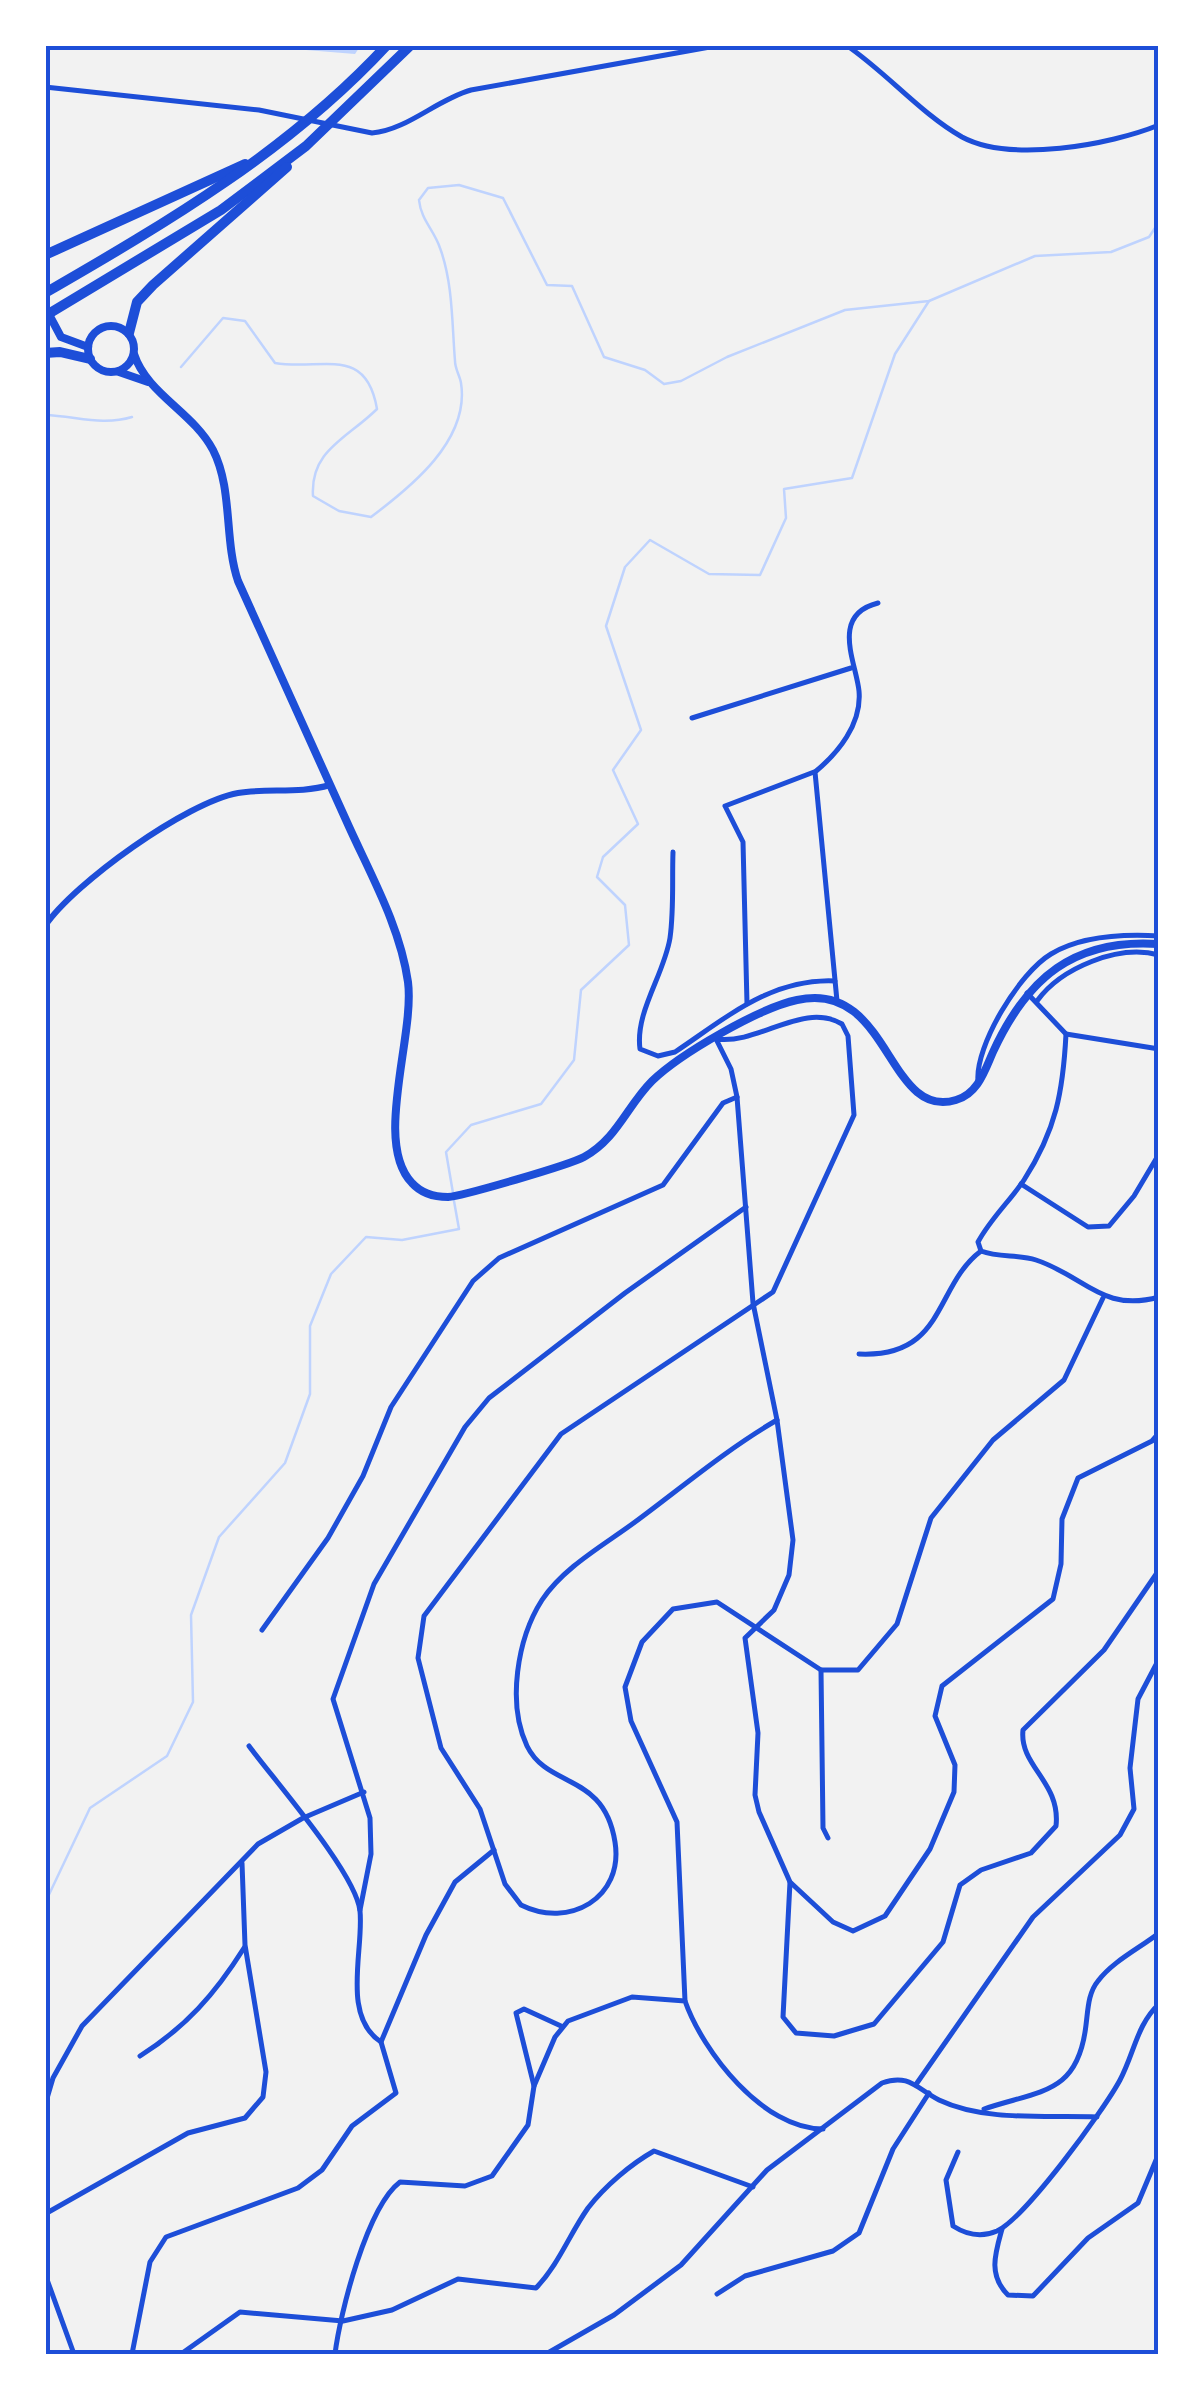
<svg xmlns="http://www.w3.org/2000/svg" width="1204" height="2399" font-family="'IBM Plex Sans',sans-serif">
	<rect width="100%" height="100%" fill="#f2f2f2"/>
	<path fill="#bfd3fe" d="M 244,45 L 361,45 L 355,54 Z"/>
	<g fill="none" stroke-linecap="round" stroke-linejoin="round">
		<g stroke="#bfd3fe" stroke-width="2.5">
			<path d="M 181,367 L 223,318 L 245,321 L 275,363 C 321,371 366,344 377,409 C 348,438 310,450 313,496 L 339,511 L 371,517 C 411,487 470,440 461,383 C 460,376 455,369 455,361 C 452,325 453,283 440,248 C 434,230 421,220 419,200 L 428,188 L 459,185 L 503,198 L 547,285 L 572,286 L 604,357 L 645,370 L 664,384 L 681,381 L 727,357 L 845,310 L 929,301 L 1035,256 L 1111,252 L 1149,237 L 1159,222"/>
			<path d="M 45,415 C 76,416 102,426 132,417"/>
			<path d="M 453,1193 L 446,1152 L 471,1125 L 541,1104 L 574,1060 L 581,990 L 629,945 L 625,905 L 597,877 L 603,857 L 638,824 L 613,770 L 641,730 L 606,626 L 625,567 L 650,540 L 709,574 L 760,575 L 786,518 L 784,489 L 852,478 L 895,354 L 929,301"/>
			<path d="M 45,1903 L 90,1808 L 167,1756 L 193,1702 L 191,1615 L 219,1537 L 285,1463 L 310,1394 L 310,1326 L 331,1274 L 366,1237 L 402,1240 L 459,1229 L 454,1201"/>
		</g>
		<g stroke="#1d4ed8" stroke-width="5">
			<path d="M 846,45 C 886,72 920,113 962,137 C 1010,163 1110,145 1159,125"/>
			<path d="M 45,87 L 259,110 L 372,133 C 407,130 436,100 471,90 L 721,45"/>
			<path d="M 692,718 L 851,668"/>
			<path d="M 673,852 C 672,880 674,910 670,938 C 664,975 635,1012 640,1049 L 658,1056 L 675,1052 C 726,1018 771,978 835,981"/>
			<path d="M 1027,993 L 1066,1034 C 1063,1092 1056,1130 1024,1180 C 1010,1201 991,1218 978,1242 L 981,1251 C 999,1258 1018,1254 1036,1260 C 1085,1276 1102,1313 1159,1297"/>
			<path d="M 837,1001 L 815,772 C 838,753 862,724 859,691 C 856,662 830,615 878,603"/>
			<path d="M 1037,1001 C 1061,968 1118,944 1159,955"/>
			<path d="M 747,1004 L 743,842 L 725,806 L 814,772"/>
			<path d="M 1066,1034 L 1159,1049"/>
			<path d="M 716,1039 C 759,1045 803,1001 842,1024 L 848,1036 L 854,1115 L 773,1292 L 561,1434 L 424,1616 L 418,1658 L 441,1748 L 480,1809 L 505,1884 L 521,1905 C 569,1929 624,1898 615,1842 C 604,1772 548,1789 527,1746 C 507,1704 517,1639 542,1600 C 564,1567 604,1545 635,1522 C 681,1488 727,1449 777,1420"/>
			<path d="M 716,1039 L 731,1069 L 737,1097 L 753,1303 L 777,1420 L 793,1540 L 789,1575 L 774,1610 L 745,1638 L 758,1733 L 755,1795 L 759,1812 L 790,1882 L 833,1922 L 853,1931 L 885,1916 L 930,1849 L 954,1792 L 955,1765 L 935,1716 L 942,1686 L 1053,1599 L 1061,1564 L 1062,1519 L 1078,1478 L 1152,1441 L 1159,1433"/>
			<path d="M 978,1081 C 975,1046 1019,973 1051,954 C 1081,936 1125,934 1159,936"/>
			<path d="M 1021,1184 L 1088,1227 L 1109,1226 L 1134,1196 L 1159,1154"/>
			<path d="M 859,1354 C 946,1358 934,1286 981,1251"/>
			<path d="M 262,1630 L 328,1538 L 363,1476 L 391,1407 L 473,1281 L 499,1258 L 663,1185 L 723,1103 L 737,1097"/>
			<path d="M 821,1670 L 823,1828 L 828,1838"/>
			<path d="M 249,1746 C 274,1780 356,1873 360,1911 C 364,1950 341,2016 381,2042"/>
			<path d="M 790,1882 L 783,2017 L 796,2033 L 834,2036 L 874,2024 L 943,1942 L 960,1885 L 981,1870 L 1031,1853 L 1056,1826 C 1061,1782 1019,1766 1023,1730 L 1104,1650 L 1159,1570"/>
			<path d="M 360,1910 L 371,1854 L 370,1818 L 333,1699 L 374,1584 L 465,1427 L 489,1398 L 625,1293 L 746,1207"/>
			<path d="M 685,2001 L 677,1822 L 631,1721 L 625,1687 L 642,1642 L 673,1609 L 717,1602 L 821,1670 L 858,1670 L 897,1624 L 931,1518 L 993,1440 L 1064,1380 L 1103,1298"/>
			<path d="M 140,2056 C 186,2027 215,1994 244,1948"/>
			<path d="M 917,2083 L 1033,1917 L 1120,1835 L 1134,1809 L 1130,1768 L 1138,1699 L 1159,1659"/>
			<path d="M 534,2086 L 516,2013 L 524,2009 L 561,2026"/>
			<path d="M 45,2105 L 53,2078 L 82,2026 L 258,1844 L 303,1818 L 364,1792"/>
			<path d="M 984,2109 C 1040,2090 1078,2095 1086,2025 C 1088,2010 1088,1993 1098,1981 C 1113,1961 1140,1948 1159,1933"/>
			<path d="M 958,2152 L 946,2180 L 953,2226 C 967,2235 981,2238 997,2231 C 1025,2218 1104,2110 1120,2080 C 1134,2054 1137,2024 1159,2004"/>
			<path d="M 45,2214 L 188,2133 L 245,2118 L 263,2097 L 266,2072 L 245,1945 L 242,1863"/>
			<path d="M 1002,2229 C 995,2254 988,2275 1008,2295 L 1033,2296 L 1088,2238 L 1138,2203 L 1159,2153"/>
			<path d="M 45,2274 L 74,2354"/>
			<path d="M 717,2294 L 745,2276 L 833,2251 L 859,2233 L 893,2149 L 929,2093"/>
			<path d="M 132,2354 L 150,2262 L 166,2237 L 298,2188 L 322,2170 L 352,2126 L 396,2093 L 381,2042 L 426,1935 L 455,1882 L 494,1850"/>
			<path d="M 181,2354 L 240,2312 L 343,2321 L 392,2310 L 458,2279 L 536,2288 C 559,2264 569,2235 588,2208 C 605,2186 631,2164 654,2151 L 753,2187"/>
			<path d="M 335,2354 C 340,2313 367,2207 400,2182 L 465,2186 L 492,2176 L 528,2125 L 534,2086 L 555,2037 L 568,2021 L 632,1997 L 685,2001 C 703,2052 763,2129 823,2129"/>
			<path d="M 546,2354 L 614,2315 L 681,2265 L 767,2170 L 882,2083 C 909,2073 917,2089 939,2100 C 985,2122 1048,2115 1097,2117"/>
		</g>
		<path stroke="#1d4ed8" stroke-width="6" d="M 45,926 C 74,883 187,802 238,793 C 269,788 299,794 330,785"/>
		<g stroke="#1d4ed8" stroke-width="8">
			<path d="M 45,307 L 61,337 L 88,347"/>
			<circle cx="111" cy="349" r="23"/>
			<path d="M 134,354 C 147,394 193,412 213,450 C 233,489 224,540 238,581 C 274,661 310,741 346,820 C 369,872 400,925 408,982 C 415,1036 373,1143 412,1183 C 421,1193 435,1197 448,1197 C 463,1196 569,1165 584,1157 C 617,1139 627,1106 652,1081 C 680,1054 759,1008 797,1000 C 890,979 887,1121 956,1100 C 978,1094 985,1070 993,1052 C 1027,978 1074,938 1159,944"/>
			<path d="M 119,372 L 148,382"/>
		</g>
		<g stroke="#1d4ed8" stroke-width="10">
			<path d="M 45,255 L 245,164"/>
			<path d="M 45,293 C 168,222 290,150 387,45"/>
			<path d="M 45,316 L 221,210 L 306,146 L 411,45"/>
			<path d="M 129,333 L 137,302 L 153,285 L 287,167"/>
			<path d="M 45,353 L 60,352 L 90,359"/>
		</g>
	</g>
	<rect width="1204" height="2399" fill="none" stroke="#ffffff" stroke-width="95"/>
	<rect x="48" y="48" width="1108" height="2304" fill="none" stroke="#1d4ed8" stroke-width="4"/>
</svg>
